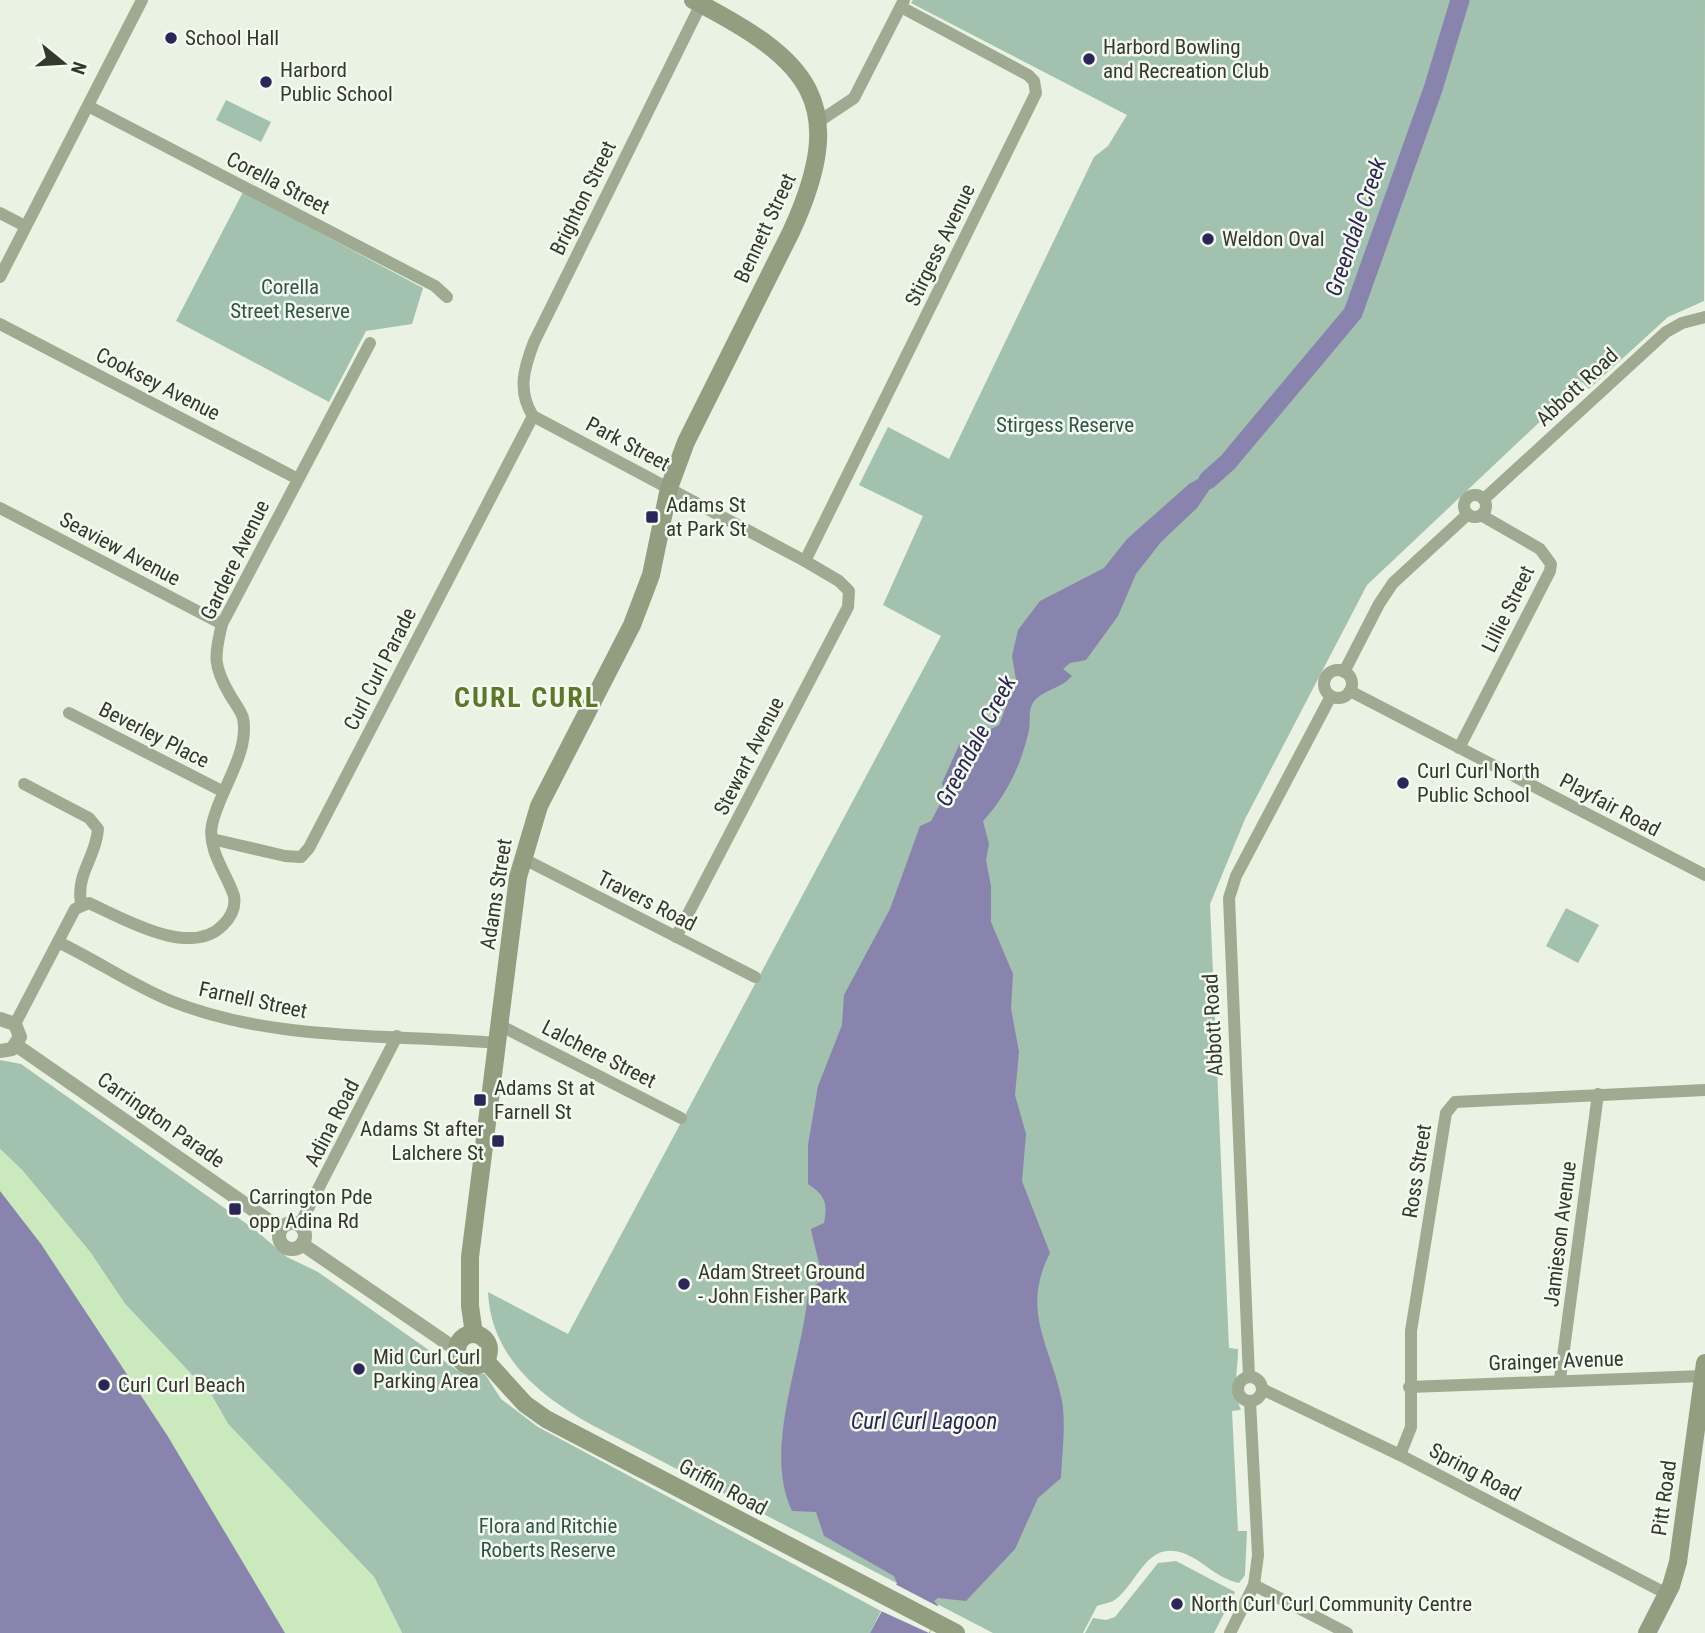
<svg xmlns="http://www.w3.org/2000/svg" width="1705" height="1633" font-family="'Roboto Condensed',sans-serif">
	<rect width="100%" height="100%" fill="#e9f2e3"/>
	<g fill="#a3c1af">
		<path d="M 913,0 L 1705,0 L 1704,301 L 1668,317 L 1589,389 L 1582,382 L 1367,585 L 1245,819 L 1210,904 L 1229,1348 L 1238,1349 C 1238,1371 1232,1389 1241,1410 L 1232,1411 L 1238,1531 L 1247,1531 L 1245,1575 L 1239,1583 C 1217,1579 1203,1560 1183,1553 C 1145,1540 1138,1585 1113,1601 C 1109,1603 1102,1604 1097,1606 L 1083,1633 L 993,1633 L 592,1425 C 540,1396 491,1357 488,1292 L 568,1334 L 941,636 L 883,605 L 923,516 L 859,485 L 888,427 L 949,459 L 1094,157 L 1108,146 L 1127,115 L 911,3 Z"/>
		<path d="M 226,100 L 271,122 L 261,142 L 216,120 Z"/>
		<path d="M 243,192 L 423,288 L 412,324 L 366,331 L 329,402 L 176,321 Z"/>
		<path d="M 1566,908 L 1599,925 L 1578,963 L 1546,946 Z"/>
		<path d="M 0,1060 L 21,1064 L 254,1229 L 287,1257 L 318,1272 L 457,1370 L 485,1374 L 501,1399 L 538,1427 L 881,1611 L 870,1633 L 402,1633 L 374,1577 L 228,1424 L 212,1396 L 125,1304 L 90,1252 L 22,1170 L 0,1149 Z"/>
		<path d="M 1176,1561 L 1235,1592 L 1214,1633 L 1085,1633 L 1093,1618 L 1106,1620 L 1115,1617 L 1158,1563 Z"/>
	</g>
	<path fill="#caeabd" d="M 0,1149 L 22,1170 L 90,1252 L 125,1304 L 212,1396 L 228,1424 L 374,1577 L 402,1633 L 165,1633 L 0,1378 Z"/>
	<g fill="#8884ad">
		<path d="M 1228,462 L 1197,508 L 1161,542 L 1136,574 L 1118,616 L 1086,660 L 1070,663 L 1063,669 L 1072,676 C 1062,688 1046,689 1036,699 C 1027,708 1031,719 1029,730 C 1022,763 1006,797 983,821 L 989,844 L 986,860 L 991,886 L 991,922 L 1013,974 L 1011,1008 L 1019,1052 L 1015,1095 L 1026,1134 L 1022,1181 L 1050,1253 C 1020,1311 1051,1346 1062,1401 C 1066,1425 1062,1454 1061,1478 L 1038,1498 L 1015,1549 L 966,1601 L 938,1598 L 934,1601 L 938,1605 L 930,1633 L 870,1633 L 897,1583 L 894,1576 L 824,1536 L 816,1512 L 792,1511 C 762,1448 804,1357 808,1290 L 821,1281 C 821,1263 814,1247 811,1229 L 824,1223 C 828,1203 825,1195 808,1184 L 808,1145 L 818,1086 L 842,1025 L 844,995 L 890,909 L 920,826 L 931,821 L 945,795 L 942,783 L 959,745 L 999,725 L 1016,680 L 1012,656 L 1018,630 L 1040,601 L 1104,568 L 1127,539 L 1189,484 Z"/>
		<path d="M 0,1191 L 41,1244 L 167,1435 L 285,1633 L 0,1633 Z"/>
	</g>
	<path fill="#e9f2e3" d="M 895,1584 L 941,1608 L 929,1633 L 881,1611 Z"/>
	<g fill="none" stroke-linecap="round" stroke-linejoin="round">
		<path stroke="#8884ad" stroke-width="19" d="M 1208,480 L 1228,462 L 1353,313 L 1433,89 L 1460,0"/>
		<g stroke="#9eaa92" stroke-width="12">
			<path d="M 88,106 L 435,286 L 447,297"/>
			<path d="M 818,122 L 854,98 L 904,0"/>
			<path d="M 0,213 L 25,226"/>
			<path d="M 0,277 L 142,0"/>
			<path d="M 0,324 L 298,479"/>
			<circle cx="1475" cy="506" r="11"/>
			<path d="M 1484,499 L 1666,332 L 1682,323 L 1705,317"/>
			<path d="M 0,508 L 222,624"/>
			<path d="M 805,561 L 1036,93 L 1034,81 L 1028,75 L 901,7"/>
			<circle cx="1338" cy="684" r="14"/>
			<path d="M 1344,672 L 1379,604 L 1393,583 L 1468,514"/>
			<path d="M 1350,691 L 1705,875"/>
			<path d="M 69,713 L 222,791"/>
			<path d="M 1459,748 L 1550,571 L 1551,564 L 1540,549 L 1481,515"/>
			<path d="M 24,784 L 89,818 L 98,829 C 96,858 76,872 81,904"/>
			<path d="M 212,839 L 285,856 L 301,857 L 309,848 L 533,416"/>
			<path d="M 522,858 L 755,977"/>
			<path d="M 676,937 L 848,607 L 849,591 L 839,581 L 805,561 L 533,416 C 517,391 524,368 534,342 L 703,0"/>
			<path d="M 58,942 C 96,960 134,986 171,1001 C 274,1042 389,1034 497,1043"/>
			<path d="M 15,1024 L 75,909 L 89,903 C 122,918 191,959 223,925 C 231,917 236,907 234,896 C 227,874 207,850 212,825 C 219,790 250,754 243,718 C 241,711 234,702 230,695 C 213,666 214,656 222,624 L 370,343"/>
			<path d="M 499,1025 L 681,1118"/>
			<path d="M 299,1226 L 397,1036"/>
			<path d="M 1249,1377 L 1229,898 L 1236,876 L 1331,696"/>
			<circle cx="1250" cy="1389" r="12"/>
			<path d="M 1560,1379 L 1598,1094"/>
			<path d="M 1409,1387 L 1703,1376"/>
			<path d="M 1262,1389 L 1400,1455 L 1667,1594"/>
			<path d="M 1400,1455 L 1411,1427 L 1411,1331 L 1446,1113 L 1455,1102 L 1705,1090"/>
			<path d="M 1254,1585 L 1347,1633"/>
			<path d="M 1230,1633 L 1254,1585 L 1258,1555 L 1250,1401"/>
		</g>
		<g stroke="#9eaa92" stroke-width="14">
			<path d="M 0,1019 L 15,1024 L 20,1037 L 12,1049 L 0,1051"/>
			<path d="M 16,1045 L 281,1229"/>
			<circle cx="292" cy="1236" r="13"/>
			<path d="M 302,1244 L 457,1350"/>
		</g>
		<g stroke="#919e80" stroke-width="18">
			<path d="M 474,1334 L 470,1306 L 470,1257 L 518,877 L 539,806 L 632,625 L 651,575 L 669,488 L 686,442 L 791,232 C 851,102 809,60 693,0"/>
			<circle cx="473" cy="1350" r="16"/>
			<path d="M 485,1360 L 525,1404 L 546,1419 L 956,1633"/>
			<path d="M 1647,1633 L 1671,1586 L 1678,1562 L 1705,1363"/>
		</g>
	</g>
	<g fill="#2c2558" stroke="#f3faef" stroke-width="2.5">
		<circle cx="171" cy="38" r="7"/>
		<circle cx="1089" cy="59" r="7"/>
		<circle cx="266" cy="82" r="7"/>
		<circle cx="1208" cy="239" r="7"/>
		<rect x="645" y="510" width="14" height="14" rx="3.5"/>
		<circle cx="1403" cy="783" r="7"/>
		<rect x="473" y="1093" width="14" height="14" rx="3.5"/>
		<rect x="491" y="1134" width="14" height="14" rx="3.5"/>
		<rect x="228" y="1202" width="14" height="14" rx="3.5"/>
		<circle cx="684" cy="1284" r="7"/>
		<circle cx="359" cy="1369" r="7"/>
		<circle cx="104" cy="1385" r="7"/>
		<circle cx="1177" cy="1604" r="7"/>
	</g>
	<g text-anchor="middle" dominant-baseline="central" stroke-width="5" stroke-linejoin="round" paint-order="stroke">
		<g font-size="21" fill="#35392c" stroke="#f3faef" text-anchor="start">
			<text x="185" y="38">School Hall</text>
			<text x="1103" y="47">Harbord Bowling<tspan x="1103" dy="24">and Recreation Club</tspan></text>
			<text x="280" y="70">Harbord<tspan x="280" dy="24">Public School</tspan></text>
			<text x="1222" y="239">Weldon Oval</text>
			<text x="666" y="505">Adams St<tspan x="666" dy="24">at Park St</tspan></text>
			<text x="1417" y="771">Curl Curl North<tspan x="1417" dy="24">Public School</tspan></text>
			<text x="494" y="1088">Adams St at<tspan x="494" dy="24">Farnell St</tspan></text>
			<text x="484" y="1129" text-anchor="end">Adams St after<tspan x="484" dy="24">Lalchere St</tspan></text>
			<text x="249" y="1197">Carrington Pde<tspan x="249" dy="24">opp Adina Rd</tspan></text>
			<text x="698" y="1272">Adam Street Ground<tspan x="698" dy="24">- John Fisher Park</tspan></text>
			<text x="373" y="1357">Mid Curl Curl<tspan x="373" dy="24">Parking Area</tspan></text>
			<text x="118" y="1385">Curl Curl Beach</text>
			<text x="1191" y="1604">North Curl Curl Community Centre</text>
		</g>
		<g font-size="21" fill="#35392c" stroke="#f3faef">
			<text transform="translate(278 183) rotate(27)">Corella Street</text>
			<text transform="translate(583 198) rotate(-64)">Brighton Street</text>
			<text transform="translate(765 228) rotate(-65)">Bennett Street</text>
			<text transform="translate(940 245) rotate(-64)">Stirgess Avenue</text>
			<text transform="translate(158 384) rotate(27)">Cooksey Avenue</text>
			<text transform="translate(1577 387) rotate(-43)">Abbott Road</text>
			<text transform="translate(628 444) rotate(28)">Park Street</text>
			<text transform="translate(120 549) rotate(28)">Seaview Avenue</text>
			<text transform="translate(235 560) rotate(-64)">Gardere Avenue</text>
			<text transform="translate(1508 609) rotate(-64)">Lillie Street</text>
			<text transform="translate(380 669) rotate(-63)">Curl Curl Parade</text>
			<text transform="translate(154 735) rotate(27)">Beverley Place</text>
			<text transform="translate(749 756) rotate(-63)">Stewart Avenue</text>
			<text transform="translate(1610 805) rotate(28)">Playfair Road</text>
			<text transform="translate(496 894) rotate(-81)">Adams Street</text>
			<text transform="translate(647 901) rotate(27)">Travers Road</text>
			<text transform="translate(253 1000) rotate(12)">Farnell Street</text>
			<text transform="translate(1213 1025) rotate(-93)">Abbott Road</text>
			<text transform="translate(599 1054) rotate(27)">Lalchere Street</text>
			<text transform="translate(161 1120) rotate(35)">Carrington Parade</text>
			<text transform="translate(332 1123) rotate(-63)">Adina Road</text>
			<text transform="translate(1417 1171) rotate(-81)">Ross Street</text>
			<text transform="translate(1560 1234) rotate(-83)">Jamieson Avenue</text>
			<text transform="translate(1556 1361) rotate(-2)">Grainger Avenue</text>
			<text transform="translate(1475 1472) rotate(28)">Spring Road</text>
			<text transform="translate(723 1487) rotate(28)">Griffin Road</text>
			<text transform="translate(1664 1498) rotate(-82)">Pitt Road</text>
		</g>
		<g font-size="21" fill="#325642" stroke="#f3faef">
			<text x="290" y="287">Corella<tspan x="290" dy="24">Street Reserve</tspan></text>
			<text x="1065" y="425">Stirgess Reserve</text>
			<text x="548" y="1526">Flora and Ritchie<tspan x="548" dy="24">Roberts Reserve</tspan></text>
		</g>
		<g font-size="23" font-style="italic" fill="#2c2558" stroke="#f3faef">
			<text transform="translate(1356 227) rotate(-71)">Greendale Creek</text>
			<text transform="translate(976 741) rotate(-62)">Greendale Creek</text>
			<text x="924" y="1421">Curl Curl Lagoon</text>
		</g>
		<g font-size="28" font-weight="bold" letter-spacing="2" fill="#5f7729" stroke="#f3faef">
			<text x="527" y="697">CURL CURL</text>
		</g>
	</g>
	<g transform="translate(63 63) rotate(108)" stroke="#f3faef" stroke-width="5" paint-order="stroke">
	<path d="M0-5L12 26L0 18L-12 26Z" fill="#35392c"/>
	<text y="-10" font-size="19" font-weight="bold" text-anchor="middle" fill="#35392c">N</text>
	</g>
</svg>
